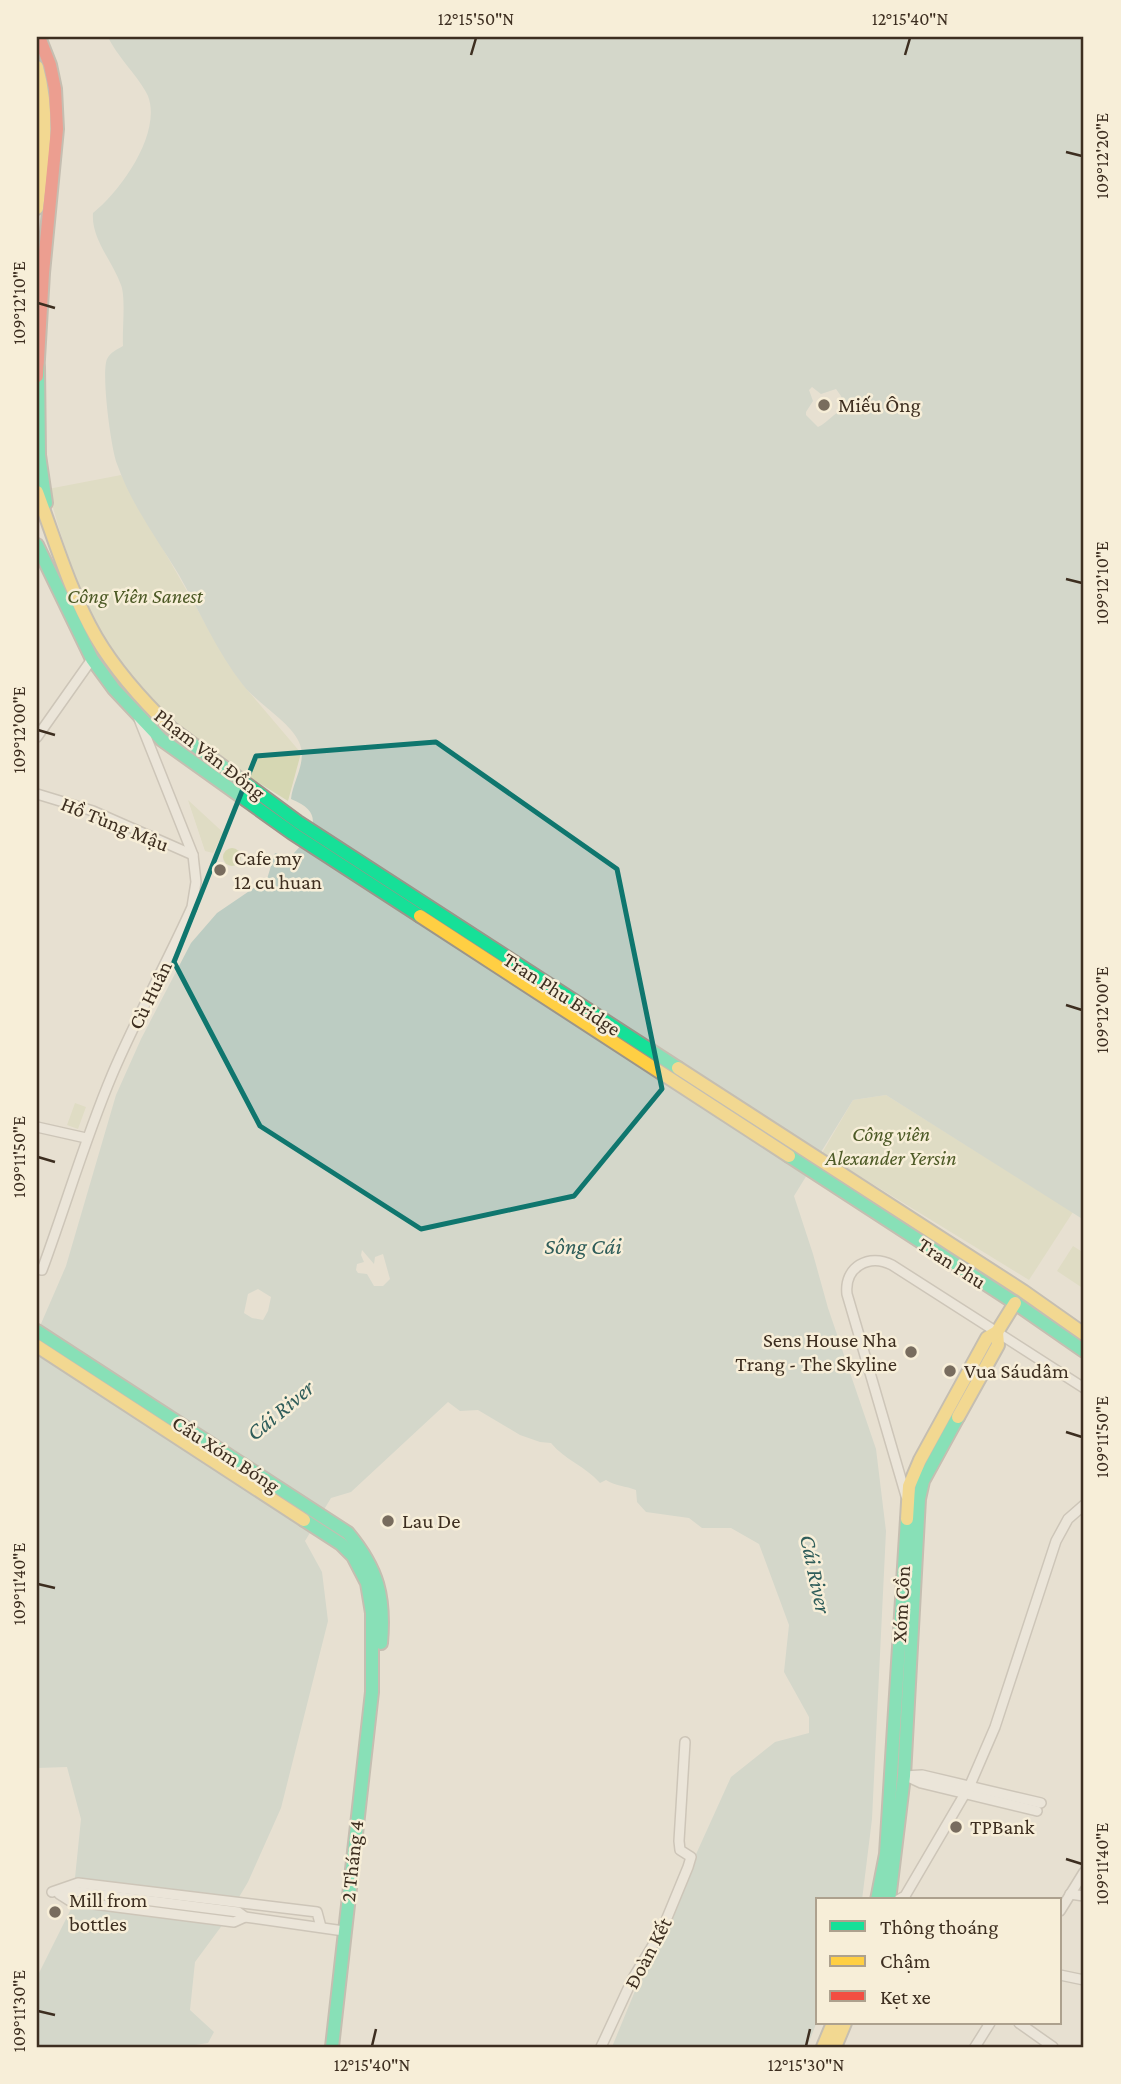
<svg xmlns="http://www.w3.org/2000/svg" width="1121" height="2084" font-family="'Crimson Pro',serif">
	<rect width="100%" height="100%" fill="#e7e0d1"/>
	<g fill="#d6d7b3">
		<path d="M 121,475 L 225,658 L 244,686 L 301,753 L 288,801 C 219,759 161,720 113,654 C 105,644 101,631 95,621 C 74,578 60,535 48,489 Z"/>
		<path d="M 188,800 L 227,836 L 220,839 L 213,853 L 205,851 Z"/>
		<circle cx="232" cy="857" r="9"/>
		<path d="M 886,1095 L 1073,1212 L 1029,1280 L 822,1153 L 853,1100 Z"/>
		<path d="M 75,1103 L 86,1107 L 78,1129 L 67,1125 Z"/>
		<path d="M 1073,1246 L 1084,1253 L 1084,1289 L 1057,1271 Z"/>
	</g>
	<path fill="#bcccc2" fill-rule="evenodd" d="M 108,37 L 1084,37 L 1084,1220 L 886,1095 L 853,1100 L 794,1196 L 813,1254 L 828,1308 L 876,1449 L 886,1531 L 872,1819 L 862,1900 L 818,1900 L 818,2019 L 807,2047 L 612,2047 L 644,1969 L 731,1777 L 775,1742 L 809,1733 L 809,1717 L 784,1672 L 789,1625 L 759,1544 L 731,1528 L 702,1528 L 689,1518 L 646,1512 L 637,1502 L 636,1490 C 626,1486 615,1486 606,1480 L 600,1483 C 585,1466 565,1460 551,1443 L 540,1442 L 520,1435 L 478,1410 L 460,1411 L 448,1402 L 351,1492 L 331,1498 L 305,1541 L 322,1572 L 328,1621 L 281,1808 L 248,1882 L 223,1924 L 195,1962 L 190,2010 L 214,2032 L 208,2043 L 182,2047 L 37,2047 L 37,1977 L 72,1907 L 81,1819 L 67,1767 L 37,1768 L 37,1333 L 66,1266 L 116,1095 L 141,1039 L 191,943 L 217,913 L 267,879 L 275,853 L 289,858 C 309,838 330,814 291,799 C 293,780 308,761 299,742 C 289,721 258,704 243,685 C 217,652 200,612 179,575 C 157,539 131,504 117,464 C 111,448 101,374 107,359 C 111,352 116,350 123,346 C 122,330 126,298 121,285 C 112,260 91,239 93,213 C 121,191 162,133 148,96 C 140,78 118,58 108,37 ZM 812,387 L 821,394 L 836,389 L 841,396 L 845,410 C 833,412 829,422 818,427 L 806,415 L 806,412 L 813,401 L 809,390 ZM 362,1250 L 374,1264 L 375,1257 L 383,1254 L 390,1279 L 383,1286 L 374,1286 L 367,1274 L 358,1273 L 356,1270 L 357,1264 L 364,1262 L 361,1255 ZM 258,1289 L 271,1297 L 268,1311 L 263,1320 L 252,1318 L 244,1313 L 248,1294 Z"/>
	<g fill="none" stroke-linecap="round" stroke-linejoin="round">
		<defs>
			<g id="street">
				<path d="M 37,737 L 92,659"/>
				<path d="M 37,794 L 93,811 L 193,855"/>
				<path d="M 37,1127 L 86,1138"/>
				<path d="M 37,1269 L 42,1270 C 66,1205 85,1139 112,1075 C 136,1018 167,963 192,907 L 196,882 L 193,855 L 139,719"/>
				<path d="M 906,1496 L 847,1294 C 844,1267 869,1253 892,1265 L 1084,1388"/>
				<path d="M 904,1776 L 922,1775 L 1041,1803"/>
				<path d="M 906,1776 L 921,1783 L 1037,1811"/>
				<path d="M 52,1892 L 78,1883 L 317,1912 L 321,1927"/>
				<path d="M 59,1894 L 70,1901 L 234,1922 L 245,1917"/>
				<path d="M 1070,1894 L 1084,1896"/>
				<path d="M 63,1895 L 73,1891 L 238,1912 L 245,1917 L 344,1931"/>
				<path d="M 898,1900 L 905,1896 L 970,1785 L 995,1727 L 1056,1541 L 1068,1519 L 1084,1505"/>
				<path d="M 1060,1911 L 1084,1872"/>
				<path d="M 1060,1975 L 1084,1980"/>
				<path d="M 1019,2023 L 1053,2047"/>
				<path d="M 601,2047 L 633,1978 L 662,1930 L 688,1867 L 691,1857 L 680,1850 L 679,1841 L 685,1742"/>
				<path d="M 975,2047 L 990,2023"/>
			</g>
			<g id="fast">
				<path d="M 38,367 L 39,455 L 46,503"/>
				<path d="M 37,545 L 92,659 L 114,689 L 162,740 L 292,833 L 420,916"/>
				<path d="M 171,728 L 298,822 L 678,1068"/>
				<path d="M 789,1156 L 1015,1303 L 1084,1351"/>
				<path d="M 37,1331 L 348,1533 C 378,1569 385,1597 381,1643"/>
				<path d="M 304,1520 L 341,1544 L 353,1556 L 367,1583 L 372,1613 L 372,1692 L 332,2047"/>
				<path d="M 877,1900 L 886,1854 L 907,1519"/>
				<path d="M 889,1900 L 904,1776 L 919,1499 L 923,1481 L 958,1417"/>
			</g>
			<g id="slow">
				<path d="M 37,67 C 50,114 43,160 37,208"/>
				<path d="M 37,492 C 55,540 70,592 96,637 C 116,671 143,701 171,728"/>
				<path d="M 420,916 L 789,1156"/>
				<path d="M 678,1068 L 1023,1291 L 1084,1334"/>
				<path d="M 37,1346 L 304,1520"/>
				<path d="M 958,1417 L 998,1345 L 997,1332"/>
				<path d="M 907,1519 L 909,1486 L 920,1460 L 987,1338 L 997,1332 L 1015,1303"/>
				<path d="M 823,2047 L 833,2023"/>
				<path d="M 835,2047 L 845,2023"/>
			</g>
			<path id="jam" d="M 37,376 L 43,273 L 57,129 L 55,89 L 50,65 L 39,37"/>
		</defs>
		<use href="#street" stroke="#ada599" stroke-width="12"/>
		<use href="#fast" stroke="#9c958a" stroke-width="16"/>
		<use href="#slow" stroke="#9c958a" stroke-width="16"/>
		<use href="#jam" stroke="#9c958a" stroke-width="16"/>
		<use href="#street" stroke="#efebe3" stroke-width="9"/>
		<use href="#fast" stroke="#16e098" stroke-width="12"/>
		<use href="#slow" stroke="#ffcf43" stroke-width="12"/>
		<use href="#jam" stroke="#f24e42" stroke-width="12"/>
	</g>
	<path d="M0 0H1121V2084H0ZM 436,742 L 617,869 L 662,1089 L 574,1196 L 421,1229 L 260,1126 L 174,962 L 256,756 Z" fill="#e7e0d1" fill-opacity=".55" fill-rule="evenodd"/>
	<path fill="none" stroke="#0f766e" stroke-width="5" stroke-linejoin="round" d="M 436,742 L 617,869 L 662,1089 L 574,1196 L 421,1229 L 260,1126 L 174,962 L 256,756 Z"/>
	<path fill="none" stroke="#3d2e20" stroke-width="2.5" d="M 471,55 L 476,38M 905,55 L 910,38M 1066,152 L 1082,156M 38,303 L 55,308M 1066,579 L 1082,583M 38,730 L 55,735M 1066,1005 L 1082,1010M 38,1157 L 55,1162M 1066,1432 L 1082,1437M 38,1584 L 55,1588M 1066,1859 L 1082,1864M 38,2011 L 55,2015M 372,2046 L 376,2029M 806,2046 L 810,2029"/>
	<g fill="#786c5e" stroke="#f7eed8" stroke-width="2.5">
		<circle cx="824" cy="405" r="7"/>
		<circle cx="220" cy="870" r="7"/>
		<circle cx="911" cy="1352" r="7"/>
		<circle cx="950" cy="1371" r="7"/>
		<circle cx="388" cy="1521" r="7"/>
		<circle cx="956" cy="1827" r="7"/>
		<circle cx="55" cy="1912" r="7"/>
	</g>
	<g text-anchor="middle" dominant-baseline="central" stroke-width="5" stroke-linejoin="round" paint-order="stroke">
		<g font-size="21" fill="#3d2e20" stroke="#f7eed8" text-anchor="start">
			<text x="838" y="405">Miếu Ông</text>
			<text x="234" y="858">Cafe my<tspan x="234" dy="24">12 cu huan</tspan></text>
			<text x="897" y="1340" text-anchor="end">Sens House Nha<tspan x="897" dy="24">Trang - The Skyline</tspan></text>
			<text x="964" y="1371">Vua Sáudâm</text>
			<text x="402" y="1521">Lau De</text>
			<text x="970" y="1827">TPBank</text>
			<text x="69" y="1900">Mill from<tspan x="69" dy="24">bottles</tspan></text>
		</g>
		<g font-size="21" font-style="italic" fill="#4d5a26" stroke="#f7eed8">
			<text x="135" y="596">Công Viên Sanest</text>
			<text x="891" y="1134">Công viên<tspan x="891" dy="24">Alexander Yersin</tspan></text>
		</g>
		<g font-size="21" fill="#3d2e20" stroke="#f7eed8">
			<text transform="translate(210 754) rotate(38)">Phạm Văn Đồng</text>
			<text transform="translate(115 824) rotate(22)">Hồ Tùng Mậu</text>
			<text transform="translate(562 994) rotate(33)">Tran Phu Bridge</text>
			<text transform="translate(150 995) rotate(-64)">Cù Huân</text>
			<text transform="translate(952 1263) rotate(33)">Tran Phu</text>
			<text transform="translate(226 1454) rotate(33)">Cầu Xóm Bóng</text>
			<text transform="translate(901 1604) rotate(-87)">Xóm Cồn</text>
			<text transform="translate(352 1861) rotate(-84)">2 Tháng 4</text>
			<text transform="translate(648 1953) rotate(-62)">Đoàn Kết</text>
		</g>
		<g font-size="23" font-style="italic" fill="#2f5d5a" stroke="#f7eed8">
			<text x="583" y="1246">Sông Cái</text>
			<text transform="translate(280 1410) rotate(-40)">Cái River</text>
			<text transform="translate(816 1574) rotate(78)">Cái River</text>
		</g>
	</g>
	<rect width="1121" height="2084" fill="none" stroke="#f7eed8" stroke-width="77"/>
	<rect x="816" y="1898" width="245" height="126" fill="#f7eed8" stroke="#ada18e" stroke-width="2"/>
	<rect x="830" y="1921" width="35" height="10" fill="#16e098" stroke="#ada18e" stroke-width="2"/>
	<text x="880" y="1934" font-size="21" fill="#3d2e20">Thông thoáng</text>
	<rect x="830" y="1956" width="35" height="10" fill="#ffcf43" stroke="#ada18e" stroke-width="2"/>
	<text x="880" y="1968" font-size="21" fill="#3d2e20">Chậm</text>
	<rect x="830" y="1991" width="35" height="10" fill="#f24e42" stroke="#ada18e" stroke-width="2"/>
	<text x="880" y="2004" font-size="21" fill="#3d2e20">Kẹt xe</text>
	<rect x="38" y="38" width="1044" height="2008" fill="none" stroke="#3d2e20" stroke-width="2.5"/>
	<g font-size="18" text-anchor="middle" fill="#3d2e20">
		<text x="476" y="25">12°15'50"N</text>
		<text x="910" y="25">12°15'40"N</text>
		<text transform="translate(1102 156) rotate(-90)" y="6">109°12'20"E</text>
		<text transform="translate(19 303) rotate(-90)" y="6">109°12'10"E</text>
		<text transform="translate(1102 583) rotate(-90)" y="6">109°12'10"E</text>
		<text transform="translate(19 730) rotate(-90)" y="6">109°12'00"E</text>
		<text transform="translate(1102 1010) rotate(-90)" y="6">109°12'00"E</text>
		<text transform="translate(19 1157) rotate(-90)" y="6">109°11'50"E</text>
		<text transform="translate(1102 1437) rotate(-90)" y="6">109°11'50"E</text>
		<text transform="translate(19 1584) rotate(-90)" y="6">109°11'40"E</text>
		<text transform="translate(1102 1864) rotate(-90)" y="6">109°11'40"E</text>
		<text transform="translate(19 2011) rotate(-90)" y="6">109°11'30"E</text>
		<text x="372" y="2071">12°15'40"N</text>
		<text x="806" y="2071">12°15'30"N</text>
	</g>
</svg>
